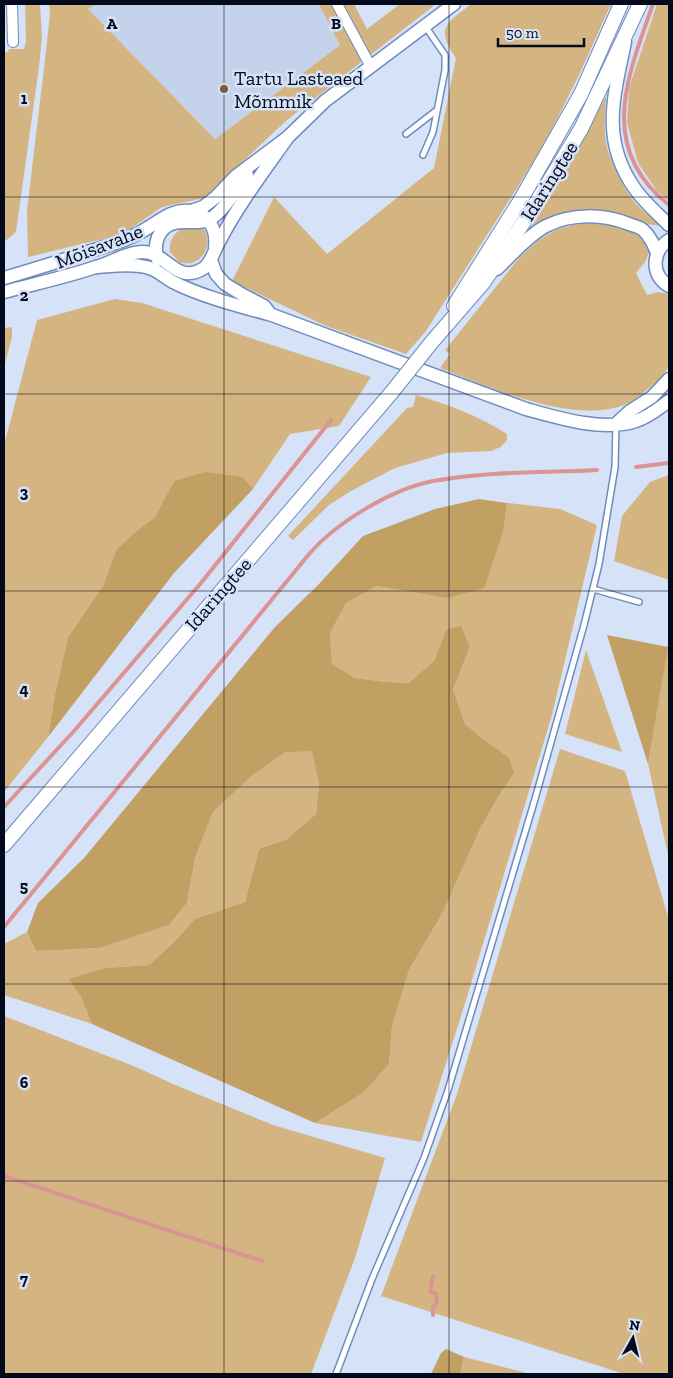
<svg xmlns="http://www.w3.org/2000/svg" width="673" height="1378" font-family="'Zilla Slab',serif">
	<rect width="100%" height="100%" fill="#d5e2f8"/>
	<path fill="#c4d3eb" d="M 97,4 L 319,4 L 340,45 L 215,139 L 88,9 Z"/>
	<g fill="#d4b581">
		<path d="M 25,4 L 40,4 L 42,37 L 39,67 L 16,232 L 4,242 L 4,52 L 8,52 L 9,49 L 24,49 L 26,42 Z"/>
		<path d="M 49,4 L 97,4 L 88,9 L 215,139 L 340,45 L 319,4 L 354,4 L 367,29 L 400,4 L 436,4 L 287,120 L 204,198 L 162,207 L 123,234 L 28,257 L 27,210 L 46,51 L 50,14 Z"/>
		<path d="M 471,4 L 611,4 L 579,75 L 543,147 L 426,331 L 406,354 L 326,326 L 232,281 L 274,197 L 327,254 L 434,168 L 456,58 C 435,28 446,24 471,4 Z"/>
		<path d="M 657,4 L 669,4 L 669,201 L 657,191 L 638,163 L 627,123 L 629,88 Z"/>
		<path d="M 606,96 C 605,112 603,131 607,147 C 611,163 626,194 638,206 C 645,213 654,220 662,226 C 654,225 646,224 639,222 C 630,219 623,214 614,212 C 583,205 559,212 532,226 L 563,176 Z"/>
		<path d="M 581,223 C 599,224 633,225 644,242 C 646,245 647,249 649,253 L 645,262 L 636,273 L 647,295 L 658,292 L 668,294 L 669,296 L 669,366 C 664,375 657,381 649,388 C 641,395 633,401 624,405 C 572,425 490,387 440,368 L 450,354 L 445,350 L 519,258 L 540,239 L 556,230 Z"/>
		<path d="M 184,228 L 204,229 C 214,247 200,269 179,262 L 170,252 C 169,241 173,233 184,228 Z"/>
		<path d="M 115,299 L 142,303 L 371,377 L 339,426 L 290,434 L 253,489 L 243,477 L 174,481 L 155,517 L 134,533 L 116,550 L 103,586 L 68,637 L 55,694 L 48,737 L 4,792 L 4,445 L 37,320 Z"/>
		<path d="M 12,327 L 12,337 L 4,367 L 4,328 Z"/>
		<path d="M 416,395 C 450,405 477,415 507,434 L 507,440 L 501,447 L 491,451 L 447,453 L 395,468 L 351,491 L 329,505 L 293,540 L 288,536 L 407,408 L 413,407 Z"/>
		<path d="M 669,475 L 669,580 L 614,561 L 622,516 L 650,482 Z"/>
		<path d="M 507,503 L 560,509 L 597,525 L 552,715 L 467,997 L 421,1142 L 315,1123 L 364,1092 L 389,1064 L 392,1026 L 409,970 L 443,912 L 480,829 L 498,797 L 514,773 L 465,724 L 453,689 L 470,647 L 446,630 L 434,661 L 410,683 L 387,682 L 355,678 L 332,664 L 330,633 L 346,603 L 377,586 L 447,598 L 503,532 Z"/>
		<path d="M 669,639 L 669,859 L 648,764 Z"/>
		<path d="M 586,650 L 622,752 L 565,734 Z"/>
		<path d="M 560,749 L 625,771 L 669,920 L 669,1374 L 624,1374 L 381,1296 L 457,1094 Z"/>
		<path d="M 312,750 L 319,784 L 316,814 L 287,839 L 259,849 L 245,902 L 195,919 L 173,943 L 149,965 L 106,968 L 70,980 L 81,997 L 92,1024 L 4,995 L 4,944 L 27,932 L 36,951 L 100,948 L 169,925 L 187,903 L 195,858 L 213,812 L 253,775 L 285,751 Z"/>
		<path d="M 4,1016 L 136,1067 L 173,1084 L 273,1125 L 385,1158 L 355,1258 L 311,1374 L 4,1374 Z"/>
		<path d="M 464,1357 L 530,1374 L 460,1374 Z"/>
	</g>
	<g fill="#c29f63">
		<path d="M 205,472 L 243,477 L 253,489 L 174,573 L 48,737 L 55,694 L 68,637 L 103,586 L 116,550 L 134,533 L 155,517 L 174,481 Z"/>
		<path d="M 479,499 L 507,503 L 503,532 L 484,588 L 447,598 L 377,586 L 346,603 L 330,633 L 332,664 L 355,678 L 387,682 L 409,683 L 434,661 L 446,630 L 461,626 L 470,647 L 453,689 L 465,724 L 481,738 L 509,758 L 514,773 L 498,797 L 480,829 L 443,912 L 409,970 L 392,1026 L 389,1064 L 364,1092 L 315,1123 L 92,1024 L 81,997 L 69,979 L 106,968 L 149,965 L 173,943 L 195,919 L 245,902 L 259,849 L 287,839 L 316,814 L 319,784 L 312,751 L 285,752 L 253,775 L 213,812 L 195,858 L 187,903 L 169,925 L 100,948 L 36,951 L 27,932 L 38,903 L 84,858 L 275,627 L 319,584 L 363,536 L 435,509 Z"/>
		<path d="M 607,635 L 668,647 L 648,764 Z"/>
		<path d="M 446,1349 L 464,1357 L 460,1374 L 431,1374 L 441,1353 Z"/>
	</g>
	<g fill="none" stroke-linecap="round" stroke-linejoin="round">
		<g stroke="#dc9493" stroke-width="4">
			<path d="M 653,4 C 628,76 596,147 669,205"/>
			<path d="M 636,467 L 669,463"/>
			<path d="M 4,807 L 74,731 L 201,583 L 331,420"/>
			<path d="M 4,927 L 310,553 C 337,522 392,489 433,481 C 487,471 543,473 597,470"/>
			<path d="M 4,1176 L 262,1261"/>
			<path d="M 433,1276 L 430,1291 L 436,1294 L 437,1303 L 433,1307 L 433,1315"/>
		</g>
		<defs>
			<g id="service">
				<path d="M 406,134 L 437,110"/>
				<path d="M 423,155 L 433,132 L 445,70 L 445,55 L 425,26"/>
				<path d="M 593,589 L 639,602"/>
				<path d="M 336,1374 L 372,1279 L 424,1158 L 448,1090 L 535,799 L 584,625 L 599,564 L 615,467 L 616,424"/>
			</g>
			<g id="minor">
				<path d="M 12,4 L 13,42"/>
				<path d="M 337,4 L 371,67"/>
			</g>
			<g id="tertiary">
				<path d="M 625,42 C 614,96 600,140 635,189 C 644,202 658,214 669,225"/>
				<path d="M 191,211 L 203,207 L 216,197 L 236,176 L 288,137 L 325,101 L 454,4"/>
				<path d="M 669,240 C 652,251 650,275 669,286"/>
				<path d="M 158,260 C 155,252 155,245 158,237 C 170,212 194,228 210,219 C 222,213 239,187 247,175"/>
				<path d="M 211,260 L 216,274 L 225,284 L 243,295 L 264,306 L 268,311"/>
				<path d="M 96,267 C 112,266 130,263 146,267 C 157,269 164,277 173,282 C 200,296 242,307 272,315 L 526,409 C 558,418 603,432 636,421 C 649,417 659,408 669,401"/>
				<path d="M 497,269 C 510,256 530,234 546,226 C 572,213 603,214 629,224 C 634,226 640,227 643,230 C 650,236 654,245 657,253"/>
				<path d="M 4,278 C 32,270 60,261 88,252 C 109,245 130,240 149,227 C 162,219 173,209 190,211 C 209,213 217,230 215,247"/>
				<path d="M 4,292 C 34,284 66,277 96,267 C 111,263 127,252 143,252 C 167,252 176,286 204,268 C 212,262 214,250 219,242 C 238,205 264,171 288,137"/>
				<path d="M 616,424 L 630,411 L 652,397 L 669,379"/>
			</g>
			<g id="secondary">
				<path d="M 454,306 L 520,201 L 581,94 L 621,4"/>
				<path d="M 431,343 L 483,283 L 533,208 L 581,129 L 640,4"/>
				<path d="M 4,845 L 392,392"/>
			</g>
		</defs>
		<use href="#service" stroke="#6e8cbe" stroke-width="8"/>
		<use href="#minor" stroke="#6e8cbe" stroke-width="12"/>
		<use href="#tertiary" stroke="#6e8cbe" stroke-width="15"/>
		<use href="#secondary" stroke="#6e8cbe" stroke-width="16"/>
		<use href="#service" stroke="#fff" stroke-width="5"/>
		<use href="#minor" stroke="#fff" stroke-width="10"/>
		<use href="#tertiary" stroke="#fff" stroke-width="12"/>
		<use href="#secondary" stroke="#fff" stroke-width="14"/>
		<defs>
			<path id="secondary-bridge" d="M 392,392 L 431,343"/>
		</defs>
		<use href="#secondary-bridge" stroke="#6e8cbe" stroke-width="16" stroke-linecap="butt"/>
		<use href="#secondary-bridge" stroke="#fff" stroke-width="14"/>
	</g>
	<path fill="none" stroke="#030a1c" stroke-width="1" stroke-opacity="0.55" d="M 224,4 L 224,1374M 449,4 L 449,1374M 4,197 L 669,197M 4,394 L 669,394M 4,591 L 669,591M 4,787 L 669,787M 4,984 L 669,984M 4,1181 L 669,1181"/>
	<circle fill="#785e30" stroke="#d5e2f8" stroke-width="2" cx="224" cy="89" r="5"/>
	<g text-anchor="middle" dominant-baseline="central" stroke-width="5" stroke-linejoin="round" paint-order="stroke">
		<g font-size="20" fill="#030a1c" stroke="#d5e2f8" text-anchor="start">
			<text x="234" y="78">Tartu Lasteaed<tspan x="234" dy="23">Mõmmik</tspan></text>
		</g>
		<g font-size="20" fill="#030a1c" stroke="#d5e2f8">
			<text transform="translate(549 181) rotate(-58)">Idaringtee</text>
			<text transform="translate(99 246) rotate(-21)">Mõisavahe</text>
			<text transform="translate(218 594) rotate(-49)">Idaringtee</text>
		</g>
	</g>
	<g font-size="16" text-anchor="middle" font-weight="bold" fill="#030a1c" stroke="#d5e2f8" stroke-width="5" stroke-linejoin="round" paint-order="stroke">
		<text x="112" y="29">A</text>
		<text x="336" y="29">B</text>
		<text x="24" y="104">1</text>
		<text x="24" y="301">2</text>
		<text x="24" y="498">3</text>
		<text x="24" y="695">4</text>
		<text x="24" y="892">5</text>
		<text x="24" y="1088">6</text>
		<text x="24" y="1285">7</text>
	</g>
	<rect width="673" height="1378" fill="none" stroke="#030a1c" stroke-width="10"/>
	<g transform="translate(633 1338) rotate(8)" stroke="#d5e2f8" stroke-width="4" paint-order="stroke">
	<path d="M0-4L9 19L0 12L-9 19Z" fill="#030a1c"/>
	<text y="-8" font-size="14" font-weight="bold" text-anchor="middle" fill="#030a1c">N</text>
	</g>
	<path d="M498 38v8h86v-8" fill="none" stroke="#030a1c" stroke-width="2.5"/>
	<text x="506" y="38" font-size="15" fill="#030a1c" stroke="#d5e2f8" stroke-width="4" paint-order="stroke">50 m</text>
</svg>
